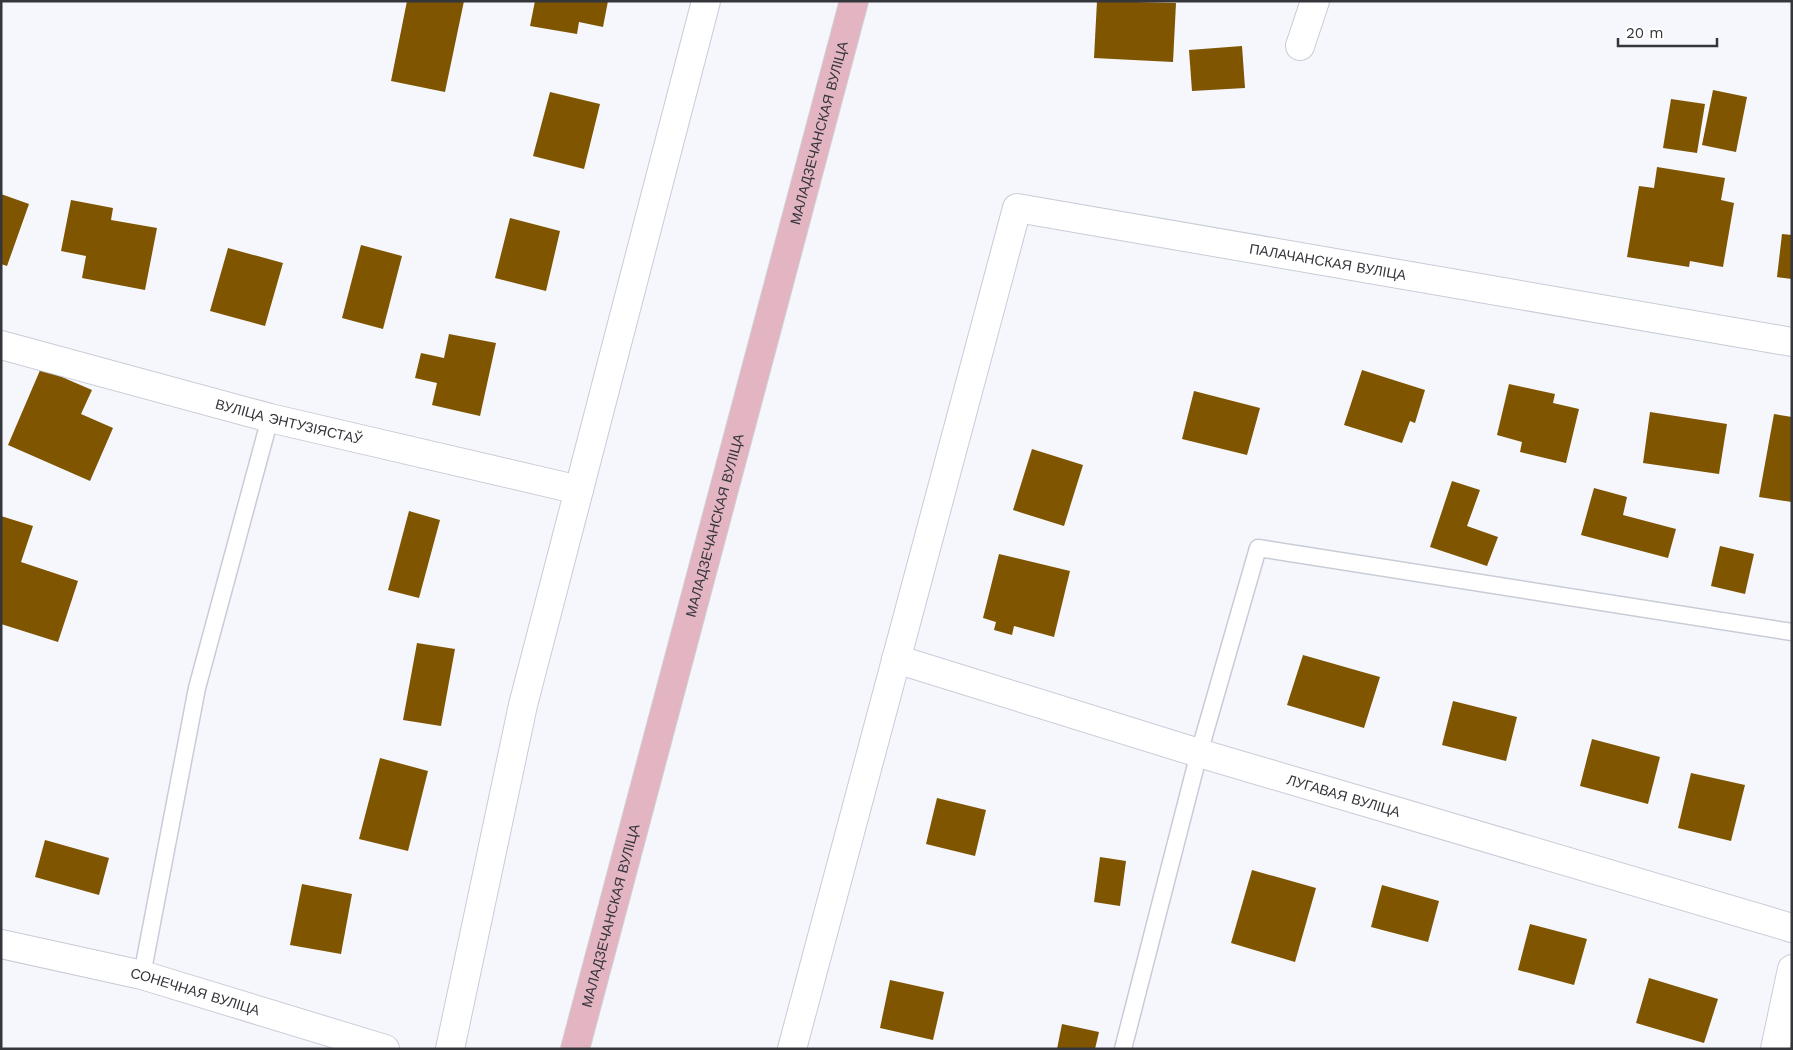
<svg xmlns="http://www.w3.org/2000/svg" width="1793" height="1050" font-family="'Work Sans',sans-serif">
	<rect width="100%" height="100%" fill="#f5f7fd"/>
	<g fill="#7f5500">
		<path d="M 407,1 L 464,1 L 445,92 L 391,81 Z"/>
		<path d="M 535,1 L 608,1 L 603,27 L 579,22 L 577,34 L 530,26 Z"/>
		<path d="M 1097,1 L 1176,3 L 1173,62 L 1094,58 Z"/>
		<path d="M 1242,46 L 1245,88 L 1192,91 L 1189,50 Z"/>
		<path d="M 1713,90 L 1747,97 L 1736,152 L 1702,145 Z"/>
		<path d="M 550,92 L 600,104 L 584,169 L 533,156 Z"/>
		<path d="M 1671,99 L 1705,104 L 1697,153 L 1663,148 Z"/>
		<path d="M 1657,167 L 1725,178 L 1721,200 L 1734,203 L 1723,267 L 1690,261 L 1689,267 L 1627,257 L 1639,186 L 1654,188 Z"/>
		<path d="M 1,194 L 29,204 L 7,266 L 1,264 Z"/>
		<path d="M 71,200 L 113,208 L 111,220 L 157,228 L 145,290 L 82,278 L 86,256 L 61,251 Z"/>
		<path d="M 510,218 L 560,231 L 546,291 L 495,278 Z"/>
		<path d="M 1782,234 L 1792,235 L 1792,279 L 1777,277 Z"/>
		<path d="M 361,245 L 402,256 L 383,329 L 342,318 Z"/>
		<path d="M 228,248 L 283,263 L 265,326 L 210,311 Z"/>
		<path d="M 449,334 L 496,343 L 480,416 L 432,405 L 437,383 L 415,378 L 421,353 L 444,358 Z"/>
		<path d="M 41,368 L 92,390 L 81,414 L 113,428 L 90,481 L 8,445 Z"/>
		<path d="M 1362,370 L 1425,390 L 1415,423 L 1410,421 L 1402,443 L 1344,425 Z"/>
		<path d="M 1509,384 L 1555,394 L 1553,403 L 1579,409 L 1566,463 L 1520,452 L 1522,442 L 1497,435 Z"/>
		<path d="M 1194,391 L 1260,408 L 1247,455 L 1182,439 Z"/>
		<path d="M 1650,412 L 1727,424 L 1719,474 L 1643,463 Z"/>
		<path d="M 1774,414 L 1792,417 L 1792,502 L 1759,497 Z"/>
		<path d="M 1032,449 L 1083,465 L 1064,526 L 1013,510 Z"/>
		<path d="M 1452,481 L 1480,490 L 1467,526 L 1498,537 L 1487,566 L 1430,547 Z"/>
		<path d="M 1594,488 L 1627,497 L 1623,515 L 1676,529 L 1668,558 L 1581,535 Z"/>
		<path d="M 409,511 L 440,520 L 419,598 L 388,590 Z"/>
		<path d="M 1,516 L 33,526 L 21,562 L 78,581 L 58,642 L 1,624 Z"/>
		<path d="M 1720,546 L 1754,554 L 1745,594 L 1711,586 Z"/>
		<path d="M 999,554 L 1070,571 L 1054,637 L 1014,626 L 1012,635 L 994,630 L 996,622 L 983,618 Z"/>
		<path d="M 417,643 L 455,649 L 441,726 L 403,720 Z"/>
		<path d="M 1303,655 L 1380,677 L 1364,728 L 1287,705 Z"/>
		<path d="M 1453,701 L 1517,717 L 1506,761 L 1442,745 Z"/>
		<path d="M 1592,739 L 1660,757 L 1648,804 L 1580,786 Z"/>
		<path d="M 380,758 L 428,771 L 408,851 L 359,839 Z"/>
		<path d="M 1691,773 L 1745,785 L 1731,841 L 1678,828 Z"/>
		<path d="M 937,798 L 986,810 L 975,856 L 926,844 Z"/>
		<path d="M 45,840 L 109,858 L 99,895 L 35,877 Z"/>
		<path d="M 1100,857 L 1126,861 L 1120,906 L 1094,902 Z"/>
		<path d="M 1252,870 L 1316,888 L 1295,962 L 1231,943 Z"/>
		<path d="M 302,884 L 352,894 L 341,954 L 290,945 Z"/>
		<path d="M 1382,885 L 1439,901 L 1428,942 L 1371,927 Z"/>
		<path d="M 1530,924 L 1587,939 L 1574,985 L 1518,970 Z"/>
		<path d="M 1649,978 L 1718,999 L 1704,1043 L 1636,1023 Z"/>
		<path d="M 890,980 L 944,992 L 933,1040 L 880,1028 Z"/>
		<path d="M 1062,1024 L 1099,1032 L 1095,1049 L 1057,1049 Z"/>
	</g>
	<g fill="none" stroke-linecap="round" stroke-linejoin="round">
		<defs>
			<g id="lane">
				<path d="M 142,975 L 197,688 L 270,418"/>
				<path d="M 1123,1049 L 1199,753 L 1258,548 L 1792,632"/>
			</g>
			<g id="street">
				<path d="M 1300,46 L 1315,1"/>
				<path id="s1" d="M 1,345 L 270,418 L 579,490"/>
				<path id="s2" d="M 896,659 L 1199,753 L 1792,928"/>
				<path id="s3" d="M 1,944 L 142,975 L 385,1049"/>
				<path d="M 450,1049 L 523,705 L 706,1"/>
				<path id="s4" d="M 792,1049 L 1017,208 L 1792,342"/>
				<path d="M 1775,1049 L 1792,969"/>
			</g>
			<g id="primary">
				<path id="s5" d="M 575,1049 L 854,1"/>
			</g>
		</defs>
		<use href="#lane" stroke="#c9ccd7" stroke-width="19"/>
		<use href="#street" stroke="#c9ccd7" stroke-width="30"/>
		<use href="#primary" stroke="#d3d3d4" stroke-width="30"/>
		<use href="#lane" stroke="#fff" stroke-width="16"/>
		<use href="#street" stroke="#fff" stroke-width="28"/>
		<use href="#primary" stroke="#e3b4c1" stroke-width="28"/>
	</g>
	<g text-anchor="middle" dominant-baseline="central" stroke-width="5" stroke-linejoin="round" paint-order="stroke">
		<g font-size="14" fill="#35363b" stroke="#fff">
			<text stroke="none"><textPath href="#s5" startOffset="948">МАЛАДЗЕЧАНСКАЯ ВУЛІЦА</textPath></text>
			<text stroke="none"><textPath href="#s4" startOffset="1186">ПАЛАЧАНСКАЯ ВУЛІЦА</textPath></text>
			<text stroke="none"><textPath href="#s1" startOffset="298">ВУЛІЦА ЭНТУЗІЯСТАЎ</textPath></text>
			<text stroke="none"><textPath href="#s5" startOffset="542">МАЛАДЗЕЧАНСКАЯ ВУЛІЦА</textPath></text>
			<text stroke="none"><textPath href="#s2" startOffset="468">ЛУГАВАЯ ВУЛІЦА</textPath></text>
			<text stroke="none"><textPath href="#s5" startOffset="138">МАЛАДЗЕЧАНСКАЯ ВУЛІЦА</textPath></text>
			<text stroke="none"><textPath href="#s3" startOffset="200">СОНЕЧНАЯ ВУЛІЦА</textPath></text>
		</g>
	</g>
	<rect width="1793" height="1050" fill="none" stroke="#35363b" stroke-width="5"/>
	<path d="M1618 38v8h99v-8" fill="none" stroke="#35363b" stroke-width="2.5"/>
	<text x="1626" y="38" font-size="15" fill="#35363b" stroke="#ffffff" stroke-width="4" paint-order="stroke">20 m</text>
</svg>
